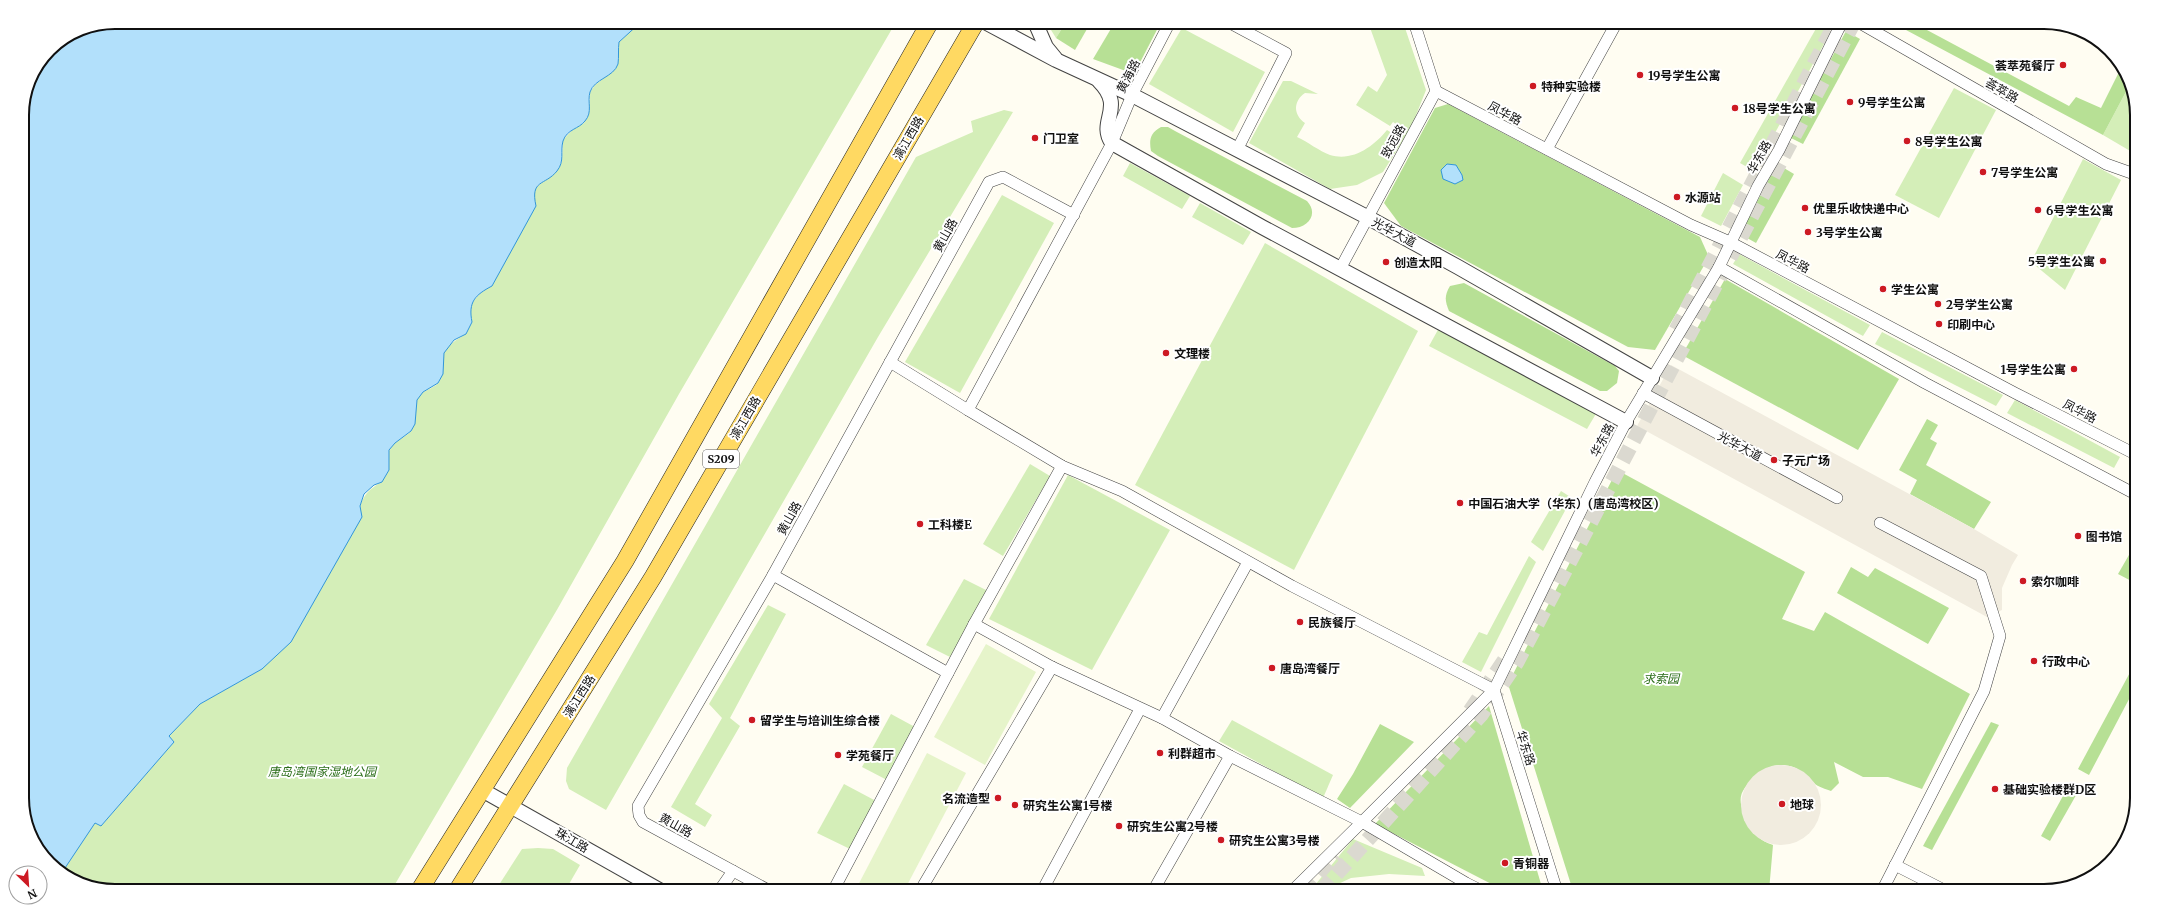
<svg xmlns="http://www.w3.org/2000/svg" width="2159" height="913" font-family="Merriweather,'Noto Sans SC',serif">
	<rect width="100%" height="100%" fill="#fffdf2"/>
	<g fill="#d4eeb8">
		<path d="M 641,22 L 896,22 L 679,394 L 558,608 L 391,891 L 115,891 L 79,884 L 63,871 L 95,823 L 101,826 L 174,742 L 169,736 L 200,704 L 262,669 L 360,506 C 368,484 379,489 388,472 C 391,465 386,456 390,449 C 395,440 405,438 411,431 C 417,422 415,410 417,401 C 419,390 433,390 439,382 C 445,372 439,362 444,353 C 449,343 457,340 464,335 C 468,332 470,326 472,322 L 470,311 L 472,303 L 482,291 L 492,286 L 536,188 L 562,162 L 563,140 L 574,128 L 584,123 L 589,114 L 590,92 L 595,85 L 613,71 L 618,63 L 619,42 Z"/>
		<path d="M 1046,22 L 1066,22 L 1056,38 Z"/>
		<path d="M 1368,22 L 1403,22 L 1426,90 L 1411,128 L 1383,172 L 1357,185 L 1330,189 L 1249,143 L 1283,81 L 1291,81 L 1318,94 L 1305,93 C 1293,101 1293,115 1305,123 L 1297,137 C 1308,142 1319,151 1330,155 C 1353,162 1374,146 1387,130 L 1395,135 L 1400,127 L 1393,122 L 1390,126 L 1356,105 L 1368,86 L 1377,92 L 1387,75 Z"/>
		<path d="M 1818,25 L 1830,33 L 1754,171 L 1740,163 Z"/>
		<path d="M 1182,28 L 1265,72 L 1233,132 L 1149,84 Z"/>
		<path d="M 2129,86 L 2137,109 L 2137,155 L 2103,135 Z"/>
		<path d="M 1954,88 L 1996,110 L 1939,218 L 1895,195 Z"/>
		<path d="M 1004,110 L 1013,112 L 878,337 L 606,810 L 569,789 L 566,781 L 567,768 L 916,157 L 973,132 L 971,121 Z"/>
		<path d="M 2083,159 L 2121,180 L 2065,290 L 2031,262 Z"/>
		<path d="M 1130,163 L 1190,196 L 1182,209 L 1123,176 Z"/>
		<path d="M 1723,173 L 1743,185 L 1721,226 L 1701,216 Z"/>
		<path d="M 1002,195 L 1054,223 L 960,393 L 905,362 Z"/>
		<path d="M 1200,203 L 1251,232 L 1243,245 L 1192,217 Z"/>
		<path d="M 1265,243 L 1418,331 L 1294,570 L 1135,485 Z"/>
		<path d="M 1739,254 L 1870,325 L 1863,336 L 1733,264 Z"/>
		<path d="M 1439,328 L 1597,412 L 1587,429 L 1429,346 Z"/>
		<path d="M 1882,332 L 2003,395 L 1996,406 L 1875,344 Z"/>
		<path d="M 2015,400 L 2120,457 L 2114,468 L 2007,413 Z"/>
		<path d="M 1030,464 L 1050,476 L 1003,556 L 983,544 Z"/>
		<path d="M 1068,475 L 1170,530 L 1092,670 L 989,619 Z"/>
		<path d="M 1561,491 L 1572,498 L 1543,551 L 1531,542 Z"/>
		<path d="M 1529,556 L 1536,562 L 1481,672 L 1462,662 L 1479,632 L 1487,635 Z"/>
		<path d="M 964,579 L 988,591 L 950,657 L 926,645 Z"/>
		<path d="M 768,605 L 786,614 L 730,718 L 740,726 L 695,804 L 712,815 L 705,827 L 671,807 L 722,718 L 709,704 Z"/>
		<path d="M 891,714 L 915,727 L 887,780 L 862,767 Z"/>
		<path d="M 1232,720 L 1333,775 L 1323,798 L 1219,741 Z"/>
		<path d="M 844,784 L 876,801 L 850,849 L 817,833 Z"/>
		<path d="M 1353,839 L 1422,868 L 1425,876 L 1389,874 L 1351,878 L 1323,891 L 1315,885 Z"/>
		<path d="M 538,848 L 553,849 L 580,865 L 565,891 L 495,891 L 522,849 Z"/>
	</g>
	<g fill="#b7e095">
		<path d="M 1066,22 L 1091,22 L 1075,50 L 1056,38 Z"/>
		<path d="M 1115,22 L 1161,22 L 1134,74 L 1093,59 Z"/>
		<path d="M 1891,22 L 1912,22 L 2069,106 L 2076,97 L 2101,108 L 2122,66 L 2129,86 L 2103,135 Z"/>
		<path d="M 1846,31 L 1860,39 L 1803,144 L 1789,137 Z"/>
		<path d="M 1448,104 L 1700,237 L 1709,257 L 1655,350 L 1628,347 L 1401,226 L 1384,203 L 1435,108 Z"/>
		<path d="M 1161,127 L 1168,127 L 1175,131 L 1307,201 C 1319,214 1308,228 1292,228 L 1158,156 L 1151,151 C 1149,140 1150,133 1161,127 Z"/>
		<path d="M 1777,164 L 1794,174 L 1756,243 L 1740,234 Z"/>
		<path d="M 1725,279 L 1899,379 L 1858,450 L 1682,355 Z"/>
		<path d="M 1464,283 L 1615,366 L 1619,371 L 1617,383 L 1607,391 L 1600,391 L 1449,311 C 1445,301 1444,296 1450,286 Z"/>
		<path d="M 1927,419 L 1938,425 L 1930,439 L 1937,443 L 1926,465 L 1991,502 L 1974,529 L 1910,494 L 1917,480 L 1899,470 Z"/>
		<path d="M 1617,470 L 1805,572 L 1782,619 L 1814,631 L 1825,612 L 1970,694 L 1922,789 L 1888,777 L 1863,777 L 1834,762 L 1839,783 L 1831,791 C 1826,789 1818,787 1814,783 C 1803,774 1798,765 1781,765 C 1772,765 1765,769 1759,774 C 1736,792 1736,802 1751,825 C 1758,837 1759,840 1773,845 L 1769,891 L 1573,891 L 1508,684 Z"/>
		<path d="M 2137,541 L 2137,584 L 2118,574 Z"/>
		<path d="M 1851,567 L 1868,577 L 1875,568 L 1949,608 L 1928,644 L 1837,593 Z"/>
		<path d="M 2134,665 L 2137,666 L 2137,684 L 2089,775 L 2078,769 Z"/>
		<path d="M 1489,706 L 1543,891 L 1505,891 L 1375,824 Z"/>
		<path d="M 1991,722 L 1999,725 L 1932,850 L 1923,846 Z"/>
		<path d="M 1380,724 L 1414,742 L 1350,808 L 1337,799 L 1353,774 Z"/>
		<path d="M 2069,785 L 2079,790 L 2050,841 L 2041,836 Z"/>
	</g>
	<g fill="#e6f4ca">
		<path d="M 986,644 L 1036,672 L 985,765 L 934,737 Z"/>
		<path d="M 927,753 L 966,773 L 904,891 L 855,891 Z"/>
	</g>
	<g fill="#f1ecdf">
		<path d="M 1671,365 L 1974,529 L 2018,555 L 2012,565 L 2002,588 L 2002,610 L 1987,617 L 1637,426 Z"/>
		<circle cx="1781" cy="805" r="40"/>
	</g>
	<g fill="#b2e0fb" stroke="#3296d9">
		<path d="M 115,22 L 641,22 L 619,42 C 618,49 619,57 618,64 C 614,77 594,79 590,92 C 587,102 593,112 585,121 C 579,129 567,129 563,141 C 560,152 565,161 557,171 C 545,186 530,179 536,206 L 492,286 C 475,295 468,302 472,322 L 466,334 L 454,340 L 444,353 L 443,374 L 438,383 L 423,392 L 417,400 L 415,424 L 411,431 L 395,443 L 389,450 L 389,470 L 382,482 L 374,485 L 364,494 L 360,506 L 362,517 L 291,642 L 262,669 L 200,704 L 169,736 L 174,742 L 101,826 L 95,823 L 63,871 L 41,855 L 22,805 L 22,109 L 31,74 L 49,49 L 79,29 Z"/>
		<path d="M 1447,164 L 1456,165 L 1462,175 L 1463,180 L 1455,184 L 1443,179 L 1441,170 Z"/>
	</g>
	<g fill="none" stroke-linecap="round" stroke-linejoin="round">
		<g stroke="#dbd9d0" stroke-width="15" stroke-dasharray="15 8" stroke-linecap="butt">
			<path d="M 1676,330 L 1836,22"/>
			<path d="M 1470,711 L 1508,655"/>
			<path d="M 1303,891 L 1335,854"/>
			<path d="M 1321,891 L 1481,715 L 1517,662 L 1854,22"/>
		</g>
		<defs>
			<g id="minor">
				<path d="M 1228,22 L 1286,53 L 1237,150"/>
				<path d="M 1858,22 L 2106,164 L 2137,175"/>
				<path d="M 1436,91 L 1691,225 L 1730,242 L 2015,393 L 2137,455"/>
				<path d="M 1547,149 L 1617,22"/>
				<path d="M 1719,267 L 1925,383 L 2137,495"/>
				<path d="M 1340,269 L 1436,91 L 1414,22"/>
				<path d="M 890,362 L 968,410"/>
				<path d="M 1643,393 L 1837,498"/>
				<path d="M 1880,523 L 1981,576 L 2000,636 L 1984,691 L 1882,891"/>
				<path d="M 773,575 L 948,673"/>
				<path d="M 974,624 L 1052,667 L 1162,718 L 1230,756 L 1362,822 L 1494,690 L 1292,586 L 1122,491 L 1062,466 L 968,410 L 1112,143 L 1132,95 L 1170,22"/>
				<path d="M 1162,718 L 1248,562"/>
				<path d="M 1895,865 L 1946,891"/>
				<path d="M 719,891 L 733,871"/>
				<path d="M 770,891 L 643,822 L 639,815 L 638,806 L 773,575 L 989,182 L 1003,177 L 1074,215"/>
				<path d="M 833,891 L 974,624 L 1062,466"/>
				<path d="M 920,891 L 1052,667"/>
				<path d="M 1042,891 L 1140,709"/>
				<path d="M 1153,891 L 1230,756"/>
				<path d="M 1292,891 L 1362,822 L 1466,883 L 1482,891"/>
				<path d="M 1557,891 L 1494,690 L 1595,482 L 1626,422 L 1719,267 L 1758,186 L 1779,150 L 1842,22"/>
			</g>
			<g id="tertiary">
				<path d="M 985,22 L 1056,60 L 1132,95 L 1367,217 L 1458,267 L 1652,378"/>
				<path d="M 1035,22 L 1046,47 L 1055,58"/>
				<path d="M 1099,81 C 1126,108 1097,121 1112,143 L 1262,227 L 1626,422"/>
				<path d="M 482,790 L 661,891"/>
			</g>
			<g id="primary">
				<path d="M 419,891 L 625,561 L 930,22"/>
				<path d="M 457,891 L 653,577 L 976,22"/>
			</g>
		</defs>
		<use href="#minor" stroke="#434343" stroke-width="12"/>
		<use href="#tertiary" stroke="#434343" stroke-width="16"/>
		<use href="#primary" stroke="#212121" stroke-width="18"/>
		<use href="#minor" stroke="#fff" stroke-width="11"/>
		<use href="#tertiary" stroke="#fff" stroke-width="14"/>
		<use href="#primary" stroke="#ffd962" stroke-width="17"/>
	</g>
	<g fill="#cd1a23" stroke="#fff" stroke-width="1.5">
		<circle cx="2063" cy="65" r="4"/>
		<circle cx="1640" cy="75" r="4"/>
		<circle cx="1533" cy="86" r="4"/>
		<circle cx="1850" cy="102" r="4"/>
		<circle cx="1735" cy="108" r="4"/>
		<circle cx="1035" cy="138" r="4"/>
		<circle cx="1907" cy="141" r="4"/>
		<circle cx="1983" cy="172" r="4"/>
		<circle cx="1677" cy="197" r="4"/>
		<circle cx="1805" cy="208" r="4"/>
		<circle cx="2038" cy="210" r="4"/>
		<circle cx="1808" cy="232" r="4"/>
		<circle cx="2103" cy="261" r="4"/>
		<circle cx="1386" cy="262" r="4"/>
		<circle cx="1883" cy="289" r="4"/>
		<circle cx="1938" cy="304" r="4"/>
		<circle cx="1939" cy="324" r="4"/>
		<circle cx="1166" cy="353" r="4"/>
		<circle cx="2074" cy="369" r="4"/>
		<circle cx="1774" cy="460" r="4"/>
		<circle cx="1460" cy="503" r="4"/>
		<circle cx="920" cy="524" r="4"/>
		<circle cx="2078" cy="536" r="4"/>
		<circle cx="2023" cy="581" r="4"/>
		<circle cx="1300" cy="622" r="4"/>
		<circle cx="2034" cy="661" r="4"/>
		<circle cx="1272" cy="668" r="4"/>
		<circle cx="752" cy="720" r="4"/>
		<circle cx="1160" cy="753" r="4"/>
		<circle cx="838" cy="755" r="4"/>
		<circle cx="1995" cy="789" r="4"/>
		<circle cx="998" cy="798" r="4"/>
		<circle cx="1782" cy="804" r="4"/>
		<circle cx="1015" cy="805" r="4"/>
		<circle cx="1119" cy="826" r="4"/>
		<circle cx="1221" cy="840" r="4"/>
		<circle cx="1505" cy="863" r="4"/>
	</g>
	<g text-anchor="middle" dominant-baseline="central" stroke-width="4" stroke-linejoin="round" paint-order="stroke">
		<rect fill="#fff" stroke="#585858" stroke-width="1" x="703" y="450" width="36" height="18" rx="3"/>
		<g font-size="11" font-weight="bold" fill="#101010">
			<text x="721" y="459">S209</text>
		</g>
		<g font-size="12" font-weight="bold" fill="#101010" stroke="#fff" text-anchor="start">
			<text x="2055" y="65" text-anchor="end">荟萃苑餐厅</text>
			<text x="1648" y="75">19号学生公寓</text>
			<text x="1541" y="86">特种实验楼</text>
			<text x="1858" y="102">9号学生公寓</text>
			<text x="1743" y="108">18号学生公寓</text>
			<text x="1043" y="138">门卫室</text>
			<text x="1915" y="141">8号学生公寓</text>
			<text x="1991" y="172">7号学生公寓</text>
			<text x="1685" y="197">水源站</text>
			<text x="1813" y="208">优里乐收快递中心</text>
			<text x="2046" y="210">6号学生公寓</text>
			<text x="1816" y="232">3号学生公寓</text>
			<text x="2095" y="261" text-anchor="end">5号学生公寓</text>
			<text x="1394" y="262">创造太阳</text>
			<text x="1891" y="289">学生公寓</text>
			<text x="1946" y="304">2号学生公寓</text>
			<text x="1947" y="324">印刷中心</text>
			<text x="1174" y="353">文理楼</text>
			<text x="2066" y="369" text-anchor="end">1号学生公寓</text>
			<text x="1782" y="460">子元广场</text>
			<text x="1468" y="503">中国石油大学（华东）(唐岛湾校区)</text>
			<text x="928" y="524">工科楼E</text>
			<text x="2086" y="536">图书馆</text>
			<text x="2031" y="581">索尔咖啡</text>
			<text x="1308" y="622">民族餐厅</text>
			<text x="2042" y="661">行政中心</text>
			<text x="1280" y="668">唐岛湾餐厅</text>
			<text x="760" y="720">留学生与培训生综合楼</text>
			<text x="1168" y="753">利群超市</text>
			<text x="846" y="755">学苑餐厅</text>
			<text x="2003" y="789">基础实验楼群D区</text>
			<text x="990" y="798" text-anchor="end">名流造型</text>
			<text x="1790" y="804">地球</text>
			<text x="1023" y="805">研究生公寓1号楼</text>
			<text x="1127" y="826">研究生公寓2号楼</text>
			<text x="1229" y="840">研究生公寓3号楼</text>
			<text x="1513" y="863">青铜器</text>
		</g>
		<g font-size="12" fill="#101010" stroke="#fff">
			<text transform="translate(1128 76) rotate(-63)">黄海路</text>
			<text transform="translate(2002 90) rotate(30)">荟萃路</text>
			<text transform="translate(1505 113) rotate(28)">凤华路</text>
			<text transform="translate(908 138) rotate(-60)">漓江西路</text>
			<text transform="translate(1393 141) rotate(-61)">致远路</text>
			<text transform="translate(1759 157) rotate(-61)">华东路</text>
			<text transform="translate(1394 232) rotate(28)">光华大道</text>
			<text transform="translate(945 235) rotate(-61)">黄山路</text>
			<text transform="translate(1793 261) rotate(27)">凤华路</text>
			<text transform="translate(2080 411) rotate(27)">凤华路</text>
			<text transform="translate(745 418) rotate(-60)">漓江西路</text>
			<text transform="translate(1602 440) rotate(-62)">华东路</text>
			<text transform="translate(1740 446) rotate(28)">光华大道</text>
			<text transform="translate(789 518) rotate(-61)">黄山路</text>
			<text transform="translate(579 696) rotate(-58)">漓江西路</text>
			<text transform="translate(1526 748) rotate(72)">华东路</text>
			<text transform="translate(676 825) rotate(29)">黄山路</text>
			<text transform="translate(572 840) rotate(30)">珠江路</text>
		</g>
		<g font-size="12" font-style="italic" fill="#2b6e19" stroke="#fff">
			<text x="1661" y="678">求索园</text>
			<text x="322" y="771">唐岛湾国家湿地公园</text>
		</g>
	</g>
	<path d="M0 0H2159V913H0ZM115 29H2044A86 86 0 0 1 2130 115V798A86 86 0 0 1 2044 884H115A86 86 0 0 1 29 798V115A86 86 0 0 1 115 29Z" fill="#fff" fill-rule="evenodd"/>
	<path fill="none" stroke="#101010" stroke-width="2" d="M115 29H2044A86 86 0 0 1 2130 115V798A86 86 0 0 1 2044 884H115A86 86 0 0 1 29 798V115A86 86 0 0 1 115 29Z"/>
	<g transform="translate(28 885) rotate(155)"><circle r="19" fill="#ffffff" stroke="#9f9f9f"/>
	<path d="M0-3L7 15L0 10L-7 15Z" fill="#cd1a23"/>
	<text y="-6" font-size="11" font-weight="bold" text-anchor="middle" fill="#101010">N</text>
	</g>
</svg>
